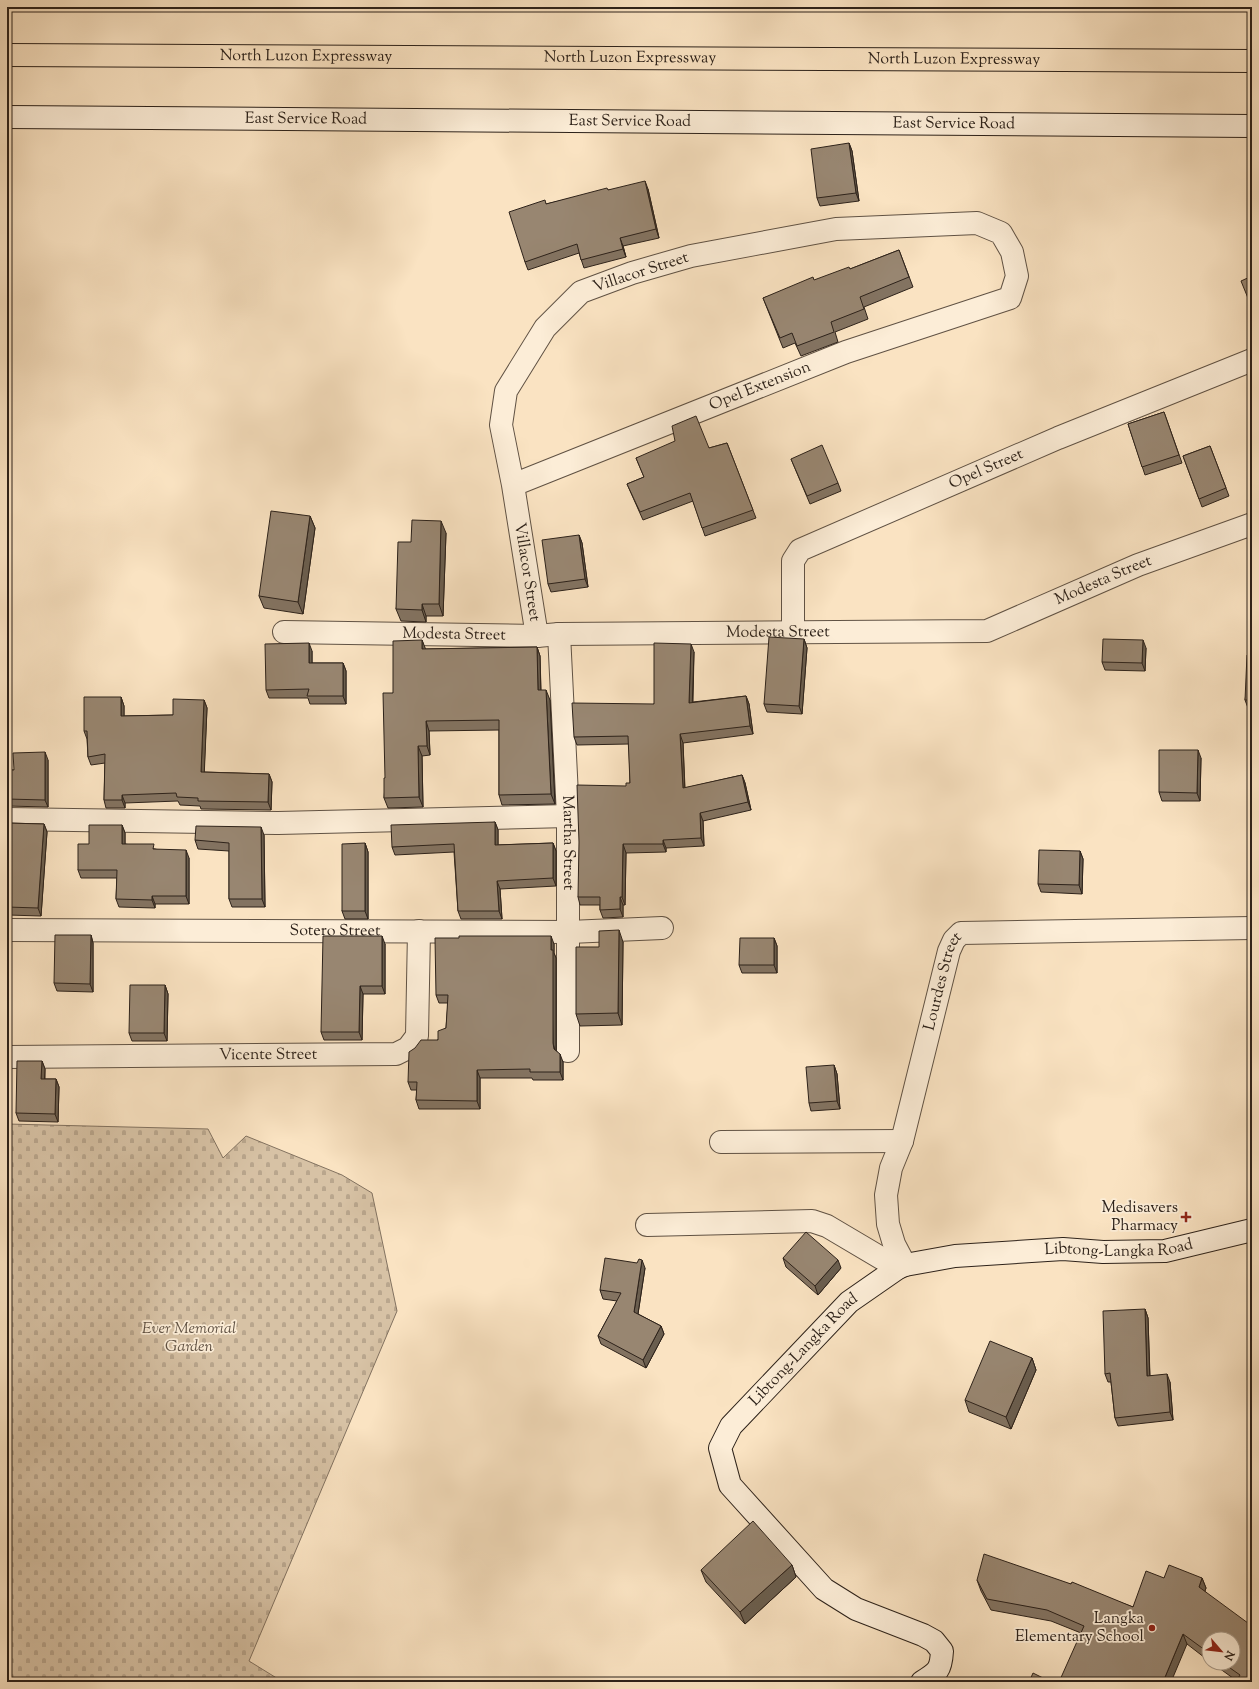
<svg xmlns="http://www.w3.org/2000/svg" width="1259" height="1689" font-family="'Sorts Mill Goudy',serif">
	<defs>
		<pattern id="cemetery-stones" width="16" height="16" patternUnits="userSpaceOnUse"><rect width="16" height="16" fill="#d7c2a5"/><path d="M2 7V4a2 2 0 0 1 4 0v3zM10 15v-3a2 2 0 0 1 4 0v3z" fill="#b9a68d"/></pattern>
	</defs>
	<rect width="100%" height="100%" fill="#fae3c2"/>
	<filter id="stains"><feTurbulence type="fractalNoise" baseFrequency=".005" numOctaves="4"/><feColorMatrix values="0 0 0 0 .2 0 0 0 0 .09 0 0 0 0 .02 0 0 0 .5 -.17"/></filter>
	<radialGradient id="worn" r=".72"><stop offset=".6" stop-color="#630" stop-opacity="0"/><stop offset="1" stop-color="#630" stop-opacity=".3"/></radialGradient>
	<path fill="url(#cemetery-stones)" stroke="#827260" d="M 7,1124 L 208,1129 L 223,1158 L 246,1136 L 342,1175 L 372,1193 L 397,1311 L 249,1661 L 283,1682 L 7,1682 Z"/>
	<g fill="none" stroke-linecap="round" stroke-linejoin="round">
		<defs>
			<g id="street">
				<path id="s1" d="M 513,485 L 846,352 L 1010,298 L 1017,276 L 1012,252 L 1001,233 L 977,223 L 836,229 L 691,256 L 632,273 L 581,292 L 545,328 L 506,391 L 501,425 L 513,485 L 537,636"/>
				<path id="s2" d="M 284,632 L 537,636 L 559,634 L 987,631 L 1138,565 L 1252,524"/>
				<path id="s3" d="M 793,633 L 793,561 L 800,550 L 1058,438 L 1252,360"/>
				<path id="s4" d="M 559,634 L 568,816 L 568,1051"/>
				<path d="M 7,819 L 278,823 L 568,816"/>
				<path id="s5" d="M 7,930 L 569,932 L 662,928"/>
				<path id="s6" d="M 7,1057 L 396,1054 L 408,1048 L 417,1036 L 419,931"/>
				<path d="M 721,1142 L 902,1141"/>
				<path d="M 647,1225 L 812,1221 L 827,1226 L 898,1268"/>
				<path id="s7" d="M 905,1265 L 894,1244 L 888,1224 L 886,1195 L 891,1168 L 902,1141 L 949,951 L 954,940 L 961,933 L 1252,928"/>
			</g>
			<g id="secondary">
				<path id="s8" d="M 7,117 L 1252,126"/>
				<path id="s9" d="M 922,1682 C 938,1672 941,1670 942,1651 L 934,1641 L 923,1635 L 856,1609 L 824,1589 L 730,1485 L 720,1448 L 731,1426 L 849,1302 L 898,1268 L 905,1265 L 955,1256 L 1063,1249 L 1103,1252 L 1165,1251 L 1252,1230"/>
			</g>
			<g id="highway">
				<path id="s10" d="M 7,55 L 1252,61"/>
			</g>
		</defs>
		<use href="#street" stroke="#605244" stroke-width="24"/>
		<use href="#secondary" stroke="#2d221a" stroke-width="24"/>
		<use href="#highway" stroke="#2d221a" stroke-width="24"/>
		<use href="#street" stroke="#fcedd7" stroke-width="22"/>
		<use href="#secondary" stroke="#fcedd7" stroke-width="22"/>
		<use href="#highway" stroke="#fae3c2" stroke-width="22"/>
	</g>
	<g fill="#837361" stroke="#2d221a">
		<path d="M 849,143 L 852,151 L 859,201 L 820,206 L 817,198 Z"/>
		<path d="M 648,189 L 659,238 L 623,246 L 626,257 L 584,268 L 579,253 L 528,270 L 525,262 L 546,204 L 608,190 Z"/>
		<path d="M 899,250 L 913,287 L 864,307 L 868,319 L 835,332 L 838,342 L 801,356 L 795,343 L 783,348 L 763,298 L 850,269 Z"/>
		<path d="M 1164,412 L 1182,463 L 1145,475 L 1128,424 Z"/>
		<path d="M 727,443 L 756,518 L 705,536 L 693,501 L 643,520 L 627,484 L 644,477 L 636,458 L 709,448 Z"/>
		<path d="M 1210,446 L 1229,496 L 1202,507 L 1183,456 Z"/>
		<path d="M 791,459 L 838,483 L 841,491 L 810,504 Z"/>
		<path d="M 310,516 L 315,528 L 303,614 L 264,608 L 259,596 Z"/>
		<path d="M 446,533 L 443,616 L 426,616 L 426,622 L 401,621 L 396,609 L 411,542 Z"/>
		<path d="M 579,535 L 582,543 L 588,587 L 551,592 L 548,584 Z"/>
		<path d="M 804,639 L 807,648 L 802,714 L 767,712 L 764,704 Z"/>
		<path d="M 422,640 L 425,649 L 537,647 L 540,656 L 541,690 L 550,700 L 555,804 L 502,805 L 499,795 L 499,730 L 429,731 L 430,755 L 422,756 L 423,807 L 388,808 L 384,798 L 393,693 Z"/>
		<path d="M 1146,648 L 1145,671 L 1105,670 L 1102,662 Z"/>
		<path d="M 312,651 L 312,663 L 343,663 L 346,671 L 346,704 L 310,704 L 308,698 L 269,698 L 266,690 Z"/>
		<path d="M 694,652 L 693,702 L 746,696 L 749,704 L 753,734 L 683,743 L 685,788 L 742,775 L 745,783 L 751,810 L 703,821 L 704,846 L 666,848 L 666,852 L 626,853 L 625,905 L 623,905 L 623,917 L 603,918 L 600,910 L 600,905 L 580,905 L 578,897 L 626,786 L 630,783 L 629,744 L 577,745 L 574,737 L 654,704 Z"/>
		<path d="M 1252,656 L 1252,708 L 1248,708 L 1245,700 Z"/>
		<path d="M 121,697 L 124,706 L 124,716 L 173,715 L 204,700 L 207,708 L 204,772 L 269,774 L 272,782 L 271,810 L 201,809 L 200,806 L 180,805 L 178,801 L 125,803 L 125,808 L 106,808 L 104,800 L 105,763 L 91,765 L 88,757 L 87,739 L 84,731 Z"/>
		<path d="M 1201,758 L 1200,801 L 1162,801 L 1159,792 Z"/>
		<path d="M 48,760 L 48,807 L 7,806 L 7,770 L 14,770 Z"/>
		<path d="M 495,822 L 498,830 L 498,845 L 553,843 L 556,851 L 556,886 L 500,889 L 502,919 L 461,919 L 458,911 L 454,852 L 395,855 L 392,847 Z"/>
		<path d="M 7,823 L 44,824 L 47,832 L 41,916 L 8,915 L 7,913 Z"/>
		<path d="M 122,825 L 125,833 L 125,844 L 155,849 L 189,858 L 189,904 L 155,904 L 155,908 L 119,907 L 116,899 L 117,878 L 81,878 L 78,870 L 89,844 Z"/>
		<path d="M 264,835 L 265,907 L 232,907 L 229,899 L 229,851 L 198,849 L 195,840 Z"/>
		<path d="M 365,843 L 368,852 L 368,919 L 345,919 L 342,911 Z"/>
		<path d="M 1080,851 L 1083,859 L 1082,894 L 1041,892 L 1038,884 Z"/>
		<path d="M 91,935 L 93,943 L 93,992 L 57,991 L 54,983 Z"/>
		<path d="M 774,938 L 777,946 L 777,973 L 742,973 L 739,965 Z"/>
		<path d="M 623,942 L 622,1025 L 580,1026 L 576,1014 Z"/>
		<path d="M 385,944 L 385,994 L 363,994 L 362,1040 L 324,1040 L 321,1032 Z"/>
		<path d="M 554,944 L 554,953 L 556,958 L 556,1050 L 563,1062 L 563,1080 L 533,1080 L 532,1078 L 480,1078 L 480,1109 L 419,1109 L 416,1100 L 417,1090 L 411,1090 L 408,1082 L 446,1028 L 448,1003 L 439,1003 L 436,995 Z"/>
		<path d="M 165,985 L 168,994 L 167,1041 L 132,1041 L 129,1033 Z"/>
		<path d="M 42,1061 L 45,1069 L 45,1079 L 56,1079 L 59,1087 L 58,1122 L 19,1121 L 16,1113 Z"/>
		<path d="M 834,1065 L 837,1074 L 840,1109 L 811,1111 L 809,1103 Z"/>
		<path d="M 783,1258 L 841,1268 L 818,1295 L 786,1267 Z"/>
		<path d="M 645,1268 L 638,1314 L 661,1326 L 664,1334 L 646,1368 L 601,1344 L 598,1336 L 617,1301 L 603,1299 L 600,1290 Z"/>
		<path d="M 1145,1309 L 1148,1318 L 1150,1376 L 1170,1382 L 1173,1420 L 1118,1426 L 1115,1418 L 1111,1382 L 1108,1382 L 1105,1374 Z"/>
		<path d="M 1032,1358 L 1036,1370 L 1011,1429 L 969,1412 L 965,1400 Z"/>
		<path d="M 792,1565 L 796,1577 L 745,1624 L 706,1582 L 701,1570 Z"/>
		<path d="M 1164,1578 L 1202,1578 L 1206,1588 L 1205,1591 L 1252,1682 L 1237,1681 L 1212,1663 L 1233,1663 L 1209,1639 L 1209,1661 L 1187,1644 L 1081,1633 L 1051,1621 L 991,1610 L 981,1591 L 977,1580 L 1071,1584 L 1133,1607 Z"/>
	</g>
	<g fill="#6a5e4f" stroke="#2d221a">
		<path d="M 849,143 L 852,151 L 859,201 L 856,193 Z"/>
		<path d="M 645,181 L 648,189 L 659,238 L 656,229 Z"/>
		<path d="M 620,238 L 623,246 L 626,257 L 623,249 Z"/>
		<path d="M 310,516 L 315,528 L 303,614 L 298,602 Z"/>
		<path d="M 441,521 L 446,533 L 443,616 L 439,604 Z"/>
		<path d="M 579,535 L 582,543 L 588,587 L 585,579 Z"/>
		<path d="M 422,604 L 426,616 L 426,622 L 422,610 Z"/>
		<path d="M 804,639 L 807,648 L 802,714 L 799,706 Z"/>
		<path d="M 422,640 L 426,650 L 422,649 Z"/>
		<path d="M 1143,640 L 1146,648 L 1145,671 L 1142,663 Z"/>
		<path d="M 309,643 L 312,651 L 312,671 L 309,663 Z"/>
		<path d="M 691,644 L 694,652 L 692,711 L 689,703 Z"/>
		<path d="M 537,647 L 540,656 L 541,700 L 538,690 Z"/>
		<path d="M 343,663 L 346,671 L 346,704 L 343,696 Z"/>
		<path d="M 546,690 L 550,700 L 555,804 L 551,794 Z"/>
		<path d="M 746,696 L 749,704 L 753,734 L 750,726 Z"/>
		<path d="M 121,697 L 124,706 L 124,724 L 121,716 Z"/>
		<path d="M 204,700 L 207,708 L 204,780 L 201,772 Z"/>
		<path d="M 426,721 L 429,731 L 430,755 L 427,746 Z"/>
		<path d="M 680,734 L 683,743 L 685,796 L 683,788 Z"/>
		<path d="M 418,746 L 422,756 L 423,807 L 419,797 Z"/>
		<path d="M 1198,750 L 1201,758 L 1200,801 L 1197,793 Z"/>
		<path d="M 45,752 L 48,760 L 48,807 L 45,800 Z"/>
		<path d="M 269,774 L 272,782 L 271,810 L 268,802 Z"/>
		<path d="M 742,775 L 745,783 L 751,810 L 748,802 Z"/>
		<path d="M 122,795 L 125,803 L 125,808 L 122,800 Z"/>
		<path d="M 700,813 L 703,821 L 704,846 L 701,838 Z"/>
		<path d="M 495,822 L 498,830 L 498,853 L 495,845 Z"/>
		<path d="M 44,824 L 47,832 L 41,916 L 38,908 Z"/>
		<path d="M 122,825 L 125,833 L 125,852 L 122,844 Z"/>
		<path d="M 261,827 L 264,835 L 265,907 L 262,899 Z"/>
		<path d="M 663,840 L 666,848 L 666,852 L 663,844 Z"/>
		<path d="M 365,843 L 368,852 L 368,919 L 365,911 Z"/>
		<path d="M 553,843 L 556,851 L 556,886 L 553,878 Z"/>
		<path d="M 623,844 L 626,853 L 625,905 L 622,897 Z"/>
		<path d="M 186,850 L 189,858 L 189,904 L 186,896 Z"/>
		<path d="M 1080,851 L 1083,859 L 1082,894 L 1079,885 Z"/>
		<path d="M 497,881 L 500,889 L 502,919 L 499,911 Z"/>
		<path d="M 152,896 L 155,904 L 155,908 L 152,900 Z"/>
		<path d="M 620,897 L 623,905 L 623,917 L 620,909 Z"/>
		<path d="M 619,930 L 623,942 L 622,1025 L 618,1013 Z"/>
		<path d="M 91,935 L 93,943 L 93,992 L 90,984 Z"/>
		<path d="M 382,936 L 385,944 L 385,994 L 382,986 Z"/>
		<path d="M 551,936 L 554,944 L 554,953 L 556,958 L 556,1051 L 557,1058 L 553,1043 L 551,950 Z"/>
		<path d="M 774,938 L 777,946 L 777,973 L 774,965 Z"/>
		<path d="M 165,985 L 168,994 L 167,1041 L 164,1033 Z"/>
		<path d="M 360,986 L 363,994 L 362,1040 L 359,1032 Z"/>
		<path d="M 560,1054 L 563,1062 L 563,1080 L 560,1072 Z"/>
		<path d="M 42,1061 L 45,1069 L 44,1087 L 41,1079 Z"/>
		<path d="M 834,1065 L 837,1074 L 840,1109 L 837,1101 Z"/>
		<path d="M 477,1070 L 480,1078 L 480,1109 L 477,1101 Z"/>
		<path d="M 56,1079 L 59,1087 L 58,1122 L 55,1114 Z"/>
		<path d="M 642,1260 L 645,1268 L 637,1320 L 634,1312 Z"/>
		<path d="M 838,1260 L 841,1268 L 818,1295 L 815,1286 Z"/>
		<path d="M 1145,1309 L 1148,1318 L 1150,1384 L 1147,1376 Z"/>
		<path d="M 661,1326 L 664,1334 L 646,1368 L 643,1360 Z"/>
		<path d="M 1032,1358 L 1036,1370 L 1011,1429 L 1006,1417 Z"/>
		<path d="M 1167,1374 L 1170,1382 L 1173,1420 L 1170,1412 Z"/>
		<path d="M 792,1565 L 796,1577 L 745,1624 L 740,1612 Z"/>
		<path d="M 1202,1578 L 1206,1588 L 1202,1598 L 1199,1587 Z"/>
		<path d="M 1183,1634 L 1187,1644 L 1171,1682 L 1163,1682 Z"/>
	</g>
	<g fill="#988671" stroke="#2d221a">
		<path d="M 849,143 L 856,193 L 817,198 L 811,149 Z"/>
		<path d="M 645,181 L 656,229 L 620,238 L 623,249 L 581,260 L 577,244 L 525,262 L 509,212 L 545,200 L 546,204 L 607,188 L 608,190 Z"/>
		<path d="M 899,250 L 909,277 L 860,297 L 864,309 L 831,322 L 834,332 L 797,346 L 792,333 L 780,338 L 763,298 L 813,277 L 814,280 L 849,267 L 850,269 Z"/>
		<path d="M 1252,276 L 1252,308 L 1241,281 Z"/>
		<path d="M 1164,412 L 1179,455 L 1142,467 L 1128,424 Z"/>
		<path d="M 696,416 L 709,448 L 727,443 L 753,510 L 702,528 L 690,493 L 640,512 L 627,484 L 644,477 L 636,458 L 675,441 L 672,426 Z"/>
		<path d="M 822,445 L 838,483 L 807,496 L 791,459 Z"/>
		<path d="M 1210,446 L 1226,488 L 1199,499 L 1183,456 Z"/>
		<path d="M 271,511 L 310,516 L 298,602 L 259,596 Z"/>
		<path d="M 412,520 L 441,521 L 439,604 L 422,604 L 422,610 L 396,609 L 398,542 L 411,542 Z"/>
		<path d="M 579,535 L 585,579 L 548,584 L 542,540 Z"/>
		<path d="M 769,637 L 804,639 L 799,706 L 764,704 Z"/>
		<path d="M 1103,639 L 1143,640 L 1142,663 L 1102,662 Z"/>
		<path d="M 422,640 L 422,649 L 537,647 L 538,690 L 546,690 L 551,794 L 499,795 L 499,720 L 426,721 L 427,746 L 418,746 L 419,797 L 384,798 L 384,778 L 385,778 L 383,693 L 393,693 L 393,641 Z"/>
		<path d="M 309,643 L 309,663 L 343,663 L 343,696 L 307,696 L 309,689 L 266,690 L 265,644 Z"/>
		<path d="M 654,643 L 691,644 L 689,703 L 746,696 L 750,726 L 680,734 L 683,788 L 742,775 L 748,802 L 700,813 L 701,838 L 663,840 L 663,844 L 623,844 L 622,897 L 620,897 L 620,909 L 600,910 L 600,897 L 578,897 L 579,842 L 577,785 L 626,786 L 626,783 L 630,783 L 628,736 L 574,737 L 572,703 L 654,704 Z"/>
		<path d="M 1247,655 L 1252,656 L 1252,700 L 1245,700 Z"/>
		<path d="M 84,697 L 121,697 L 121,716 L 173,715 L 173,699 L 204,700 L 201,772 L 269,774 L 268,802 L 198,801 L 198,798 L 177,797 L 176,793 L 122,795 L 122,800 L 104,800 L 105,754 L 88,757 L 87,731 L 84,731 Z"/>
		<path d="M 1159,750 L 1198,750 L 1197,793 L 1159,792 Z"/>
		<path d="M 45,752 L 45,800 L 7,799 L 7,770 L 14,770 L 13,753 Z"/>
		<path d="M 495,822 L 495,845 L 553,843 L 553,878 L 497,881 L 499,911 L 458,911 L 454,844 L 392,847 L 391,825 Z"/>
		<path d="M 7,823 L 44,824 L 38,908 L 7,907 Z"/>
		<path d="M 89,825 L 122,825 L 122,844 L 154,844 L 153,849 L 186,850 L 186,896 L 152,896 L 152,900 L 116,899 L 117,870 L 78,870 L 78,844 L 89,844 Z"/>
		<path d="M 196,826 L 261,827 L 262,899 L 229,899 L 229,843 L 195,840 Z"/>
		<path d="M 365,843 L 365,911 L 342,911 L 342,844 Z"/>
		<path d="M 1039,850 L 1080,851 L 1079,885 L 1038,884 Z"/>
		<path d="M 619,930 L 618,1013 L 576,1014 L 576,947 L 599,947 L 599,931 Z"/>
		<path d="M 55,935 L 91,935 L 90,984 L 54,983 Z"/>
		<path d="M 323,936 L 382,936 L 382,986 L 360,986 L 359,1032 L 321,1032 Z"/>
		<path d="M 459,936 L 551,936 L 551,950 L 553,950 L 553,1043 L 554,1049 L 560,1054 L 560,1072 L 530,1072 L 530,1069 L 477,1070 L 477,1101 L 416,1100 L 417,1082 L 408,1082 L 409,1052 L 415,1048 L 421,1040 L 438,1040 L 438,1031 L 446,1028 L 448,995 L 436,995 L 435,938 L 459,938 Z"/>
		<path d="M 740,938 L 774,938 L 774,965 L 739,965 Z"/>
		<path d="M 130,985 L 165,985 L 164,1033 L 129,1033 Z"/>
		<path d="M 17,1061 L 42,1061 L 41,1079 L 56,1079 L 55,1114 L 16,1113 Z"/>
		<path d="M 834,1065 L 837,1101 L 809,1103 L 806,1067 Z"/>
		<path d="M 806,1232 L 838,1260 L 815,1286 L 783,1258 Z"/>
		<path d="M 605,1258 L 637,1263 L 639,1259 L 642,1260 L 634,1312 L 661,1326 L 643,1360 L 598,1336 L 621,1293 L 600,1290 Z"/>
		<path d="M 1145,1309 L 1147,1376 L 1167,1374 L 1170,1412 L 1115,1418 L 1110,1373 L 1105,1374 L 1103,1311 Z"/>
		<path d="M 990,1341 L 1032,1358 L 1006,1417 L 965,1400 Z"/>
		<path d="M 753,1521 L 792,1565 L 740,1612 L 701,1570 Z"/>
		<path d="M 984,1554 L 1071,1584 L 1072,1582 L 1133,1607 L 1146,1571 L 1164,1578 L 1169,1565 L 1202,1578 L 1199,1587 L 1252,1626 L 1252,1682 L 1236,1682 L 1240,1675 L 1223,1663 L 1233,1663 L 1233,1639 L 1209,1639 L 1209,1653 L 1183,1634 L 1163,1682 L 1059,1682 L 1084,1626 L 1047,1610 L 987,1599 L 977,1580 Z"/>
		<path d="M 1033,1673 L 1051,1682 L 1029,1682 Z"/>
	</g>
	<g fill="#8f2418" stroke="#fcedd7" stroke-width="1.5">
		<path d="M1184 1211h4v4h4v4h-4v4h-4v-4h-4v-4h4z"/>
		<circle cx="1152" cy="1628" r="4"/>
	</g>
	<g text-anchor="middle" dominant-baseline="central" stroke-width="3.5" stroke-linejoin="round" paint-order="stroke">
		<g font-size="16" fill="#2d221a" stroke="#fcedd7">
			<text stroke="none"><textPath href="#s10" startOffset="299">North Luzon Expressway</textPath></text>
			<text stroke="none"><textPath href="#s10" startOffset="623">North Luzon Expressway</textPath></text>
			<text stroke="none"><textPath href="#s10" startOffset="947">North Luzon Expressway</textPath></text>
			<text stroke="none"><textPath href="#s8" startOffset="299">East Service Road</textPath></text>
			<text stroke="none"><textPath href="#s8" startOffset="623">East Service Road</textPath></text>
			<text stroke="none"><textPath href="#s8" startOffset="947">East Service Road</textPath></text>
			<text transform="translate(641 273) rotate(-18)">Villacor Street</text>
			<text stroke="none"><textPath href="#s1" startOffset="266">Opel Extension</textPath></text>
			<text stroke="none"><textPath href="#s3" startOffset="288">Opel Street</textPath></text>
			<text stroke="none"><textPath href="#s1" startOffset="1340">Villacor Street</textPath></text>
			<text stroke="none"><textPath href="#s2" startOffset="830">Modesta Street</textPath></text>
			<text stroke="none"><textPath href="#s2" startOffset="494">Modesta Street</textPath></text>
			<text stroke="none"><textPath href="#s2" startOffset="170">Modesta Street</textPath></text>
			<text stroke="none"><textPath href="#s4" startOffset="209">Martha Street</textPath></text>
			<text stroke="none"><textPath href="#s5" startOffset="328">Sotero Street</textPath></text>
			<text stroke="none"><textPath href="#s7" startOffset="295">Lourdes Street</textPath></text>
			<text stroke="none"><textPath href="#s6" startOffset="261">Vicente Street</textPath></text>
			<text stroke="none"><textPath href="#s9" startOffset="831">Libtong-Langka Road</textPath></text>
			<text stroke="none"><textPath href="#s9" startOffset="483">Libtong-Langka Road</textPath></text>
		</g>
		<g font-size="16" fill="#2d221a" stroke="#fcedd7" text-anchor="end">
			<text x="1178" y="1208">Medisavers<tspan x="1178" dy="18">Pharmacy</tspan></text>
			<text x="1144" y="1619">Langka<tspan x="1144" dy="18">Elementary School</tspan></text>
		</g>
		<g font-size="16" font-style="italic" fill="#605244" stroke="#fcedd7">
			<text x="189" y="1329">Ever Memorial<tspan x="189" dy="18">Garden</tspan></text>
		</g>
	</g>
	<rect width="1259" height="1689" fill="none" stroke="#fae3c2" stroke-width="24"/>
	<rect x="8" y="8" width="1243" height="1673" fill="none" stroke="#2d221a" stroke-width="2"/>
	<rect x="12" y="12" width="1235" height="1665" fill="none" stroke="#2d221a"/>
	<g transform="translate(1221 1651) rotate(118)"><circle r="19" fill="#fcedd7" stroke="#a99c8b"/>
	<path d="M0-3L7 15L0 10L-7 15Z" fill="#8f2418"/>
	<text y="-6" font-size="11" font-weight="bold" text-anchor="middle" fill="#2d221a">N</text>
	</g>
	<rect width="100%" height="100%" filter="url(#stains)"/>
	<rect width="100%" height="100%" fill="url(#worn)"/>
</svg>
